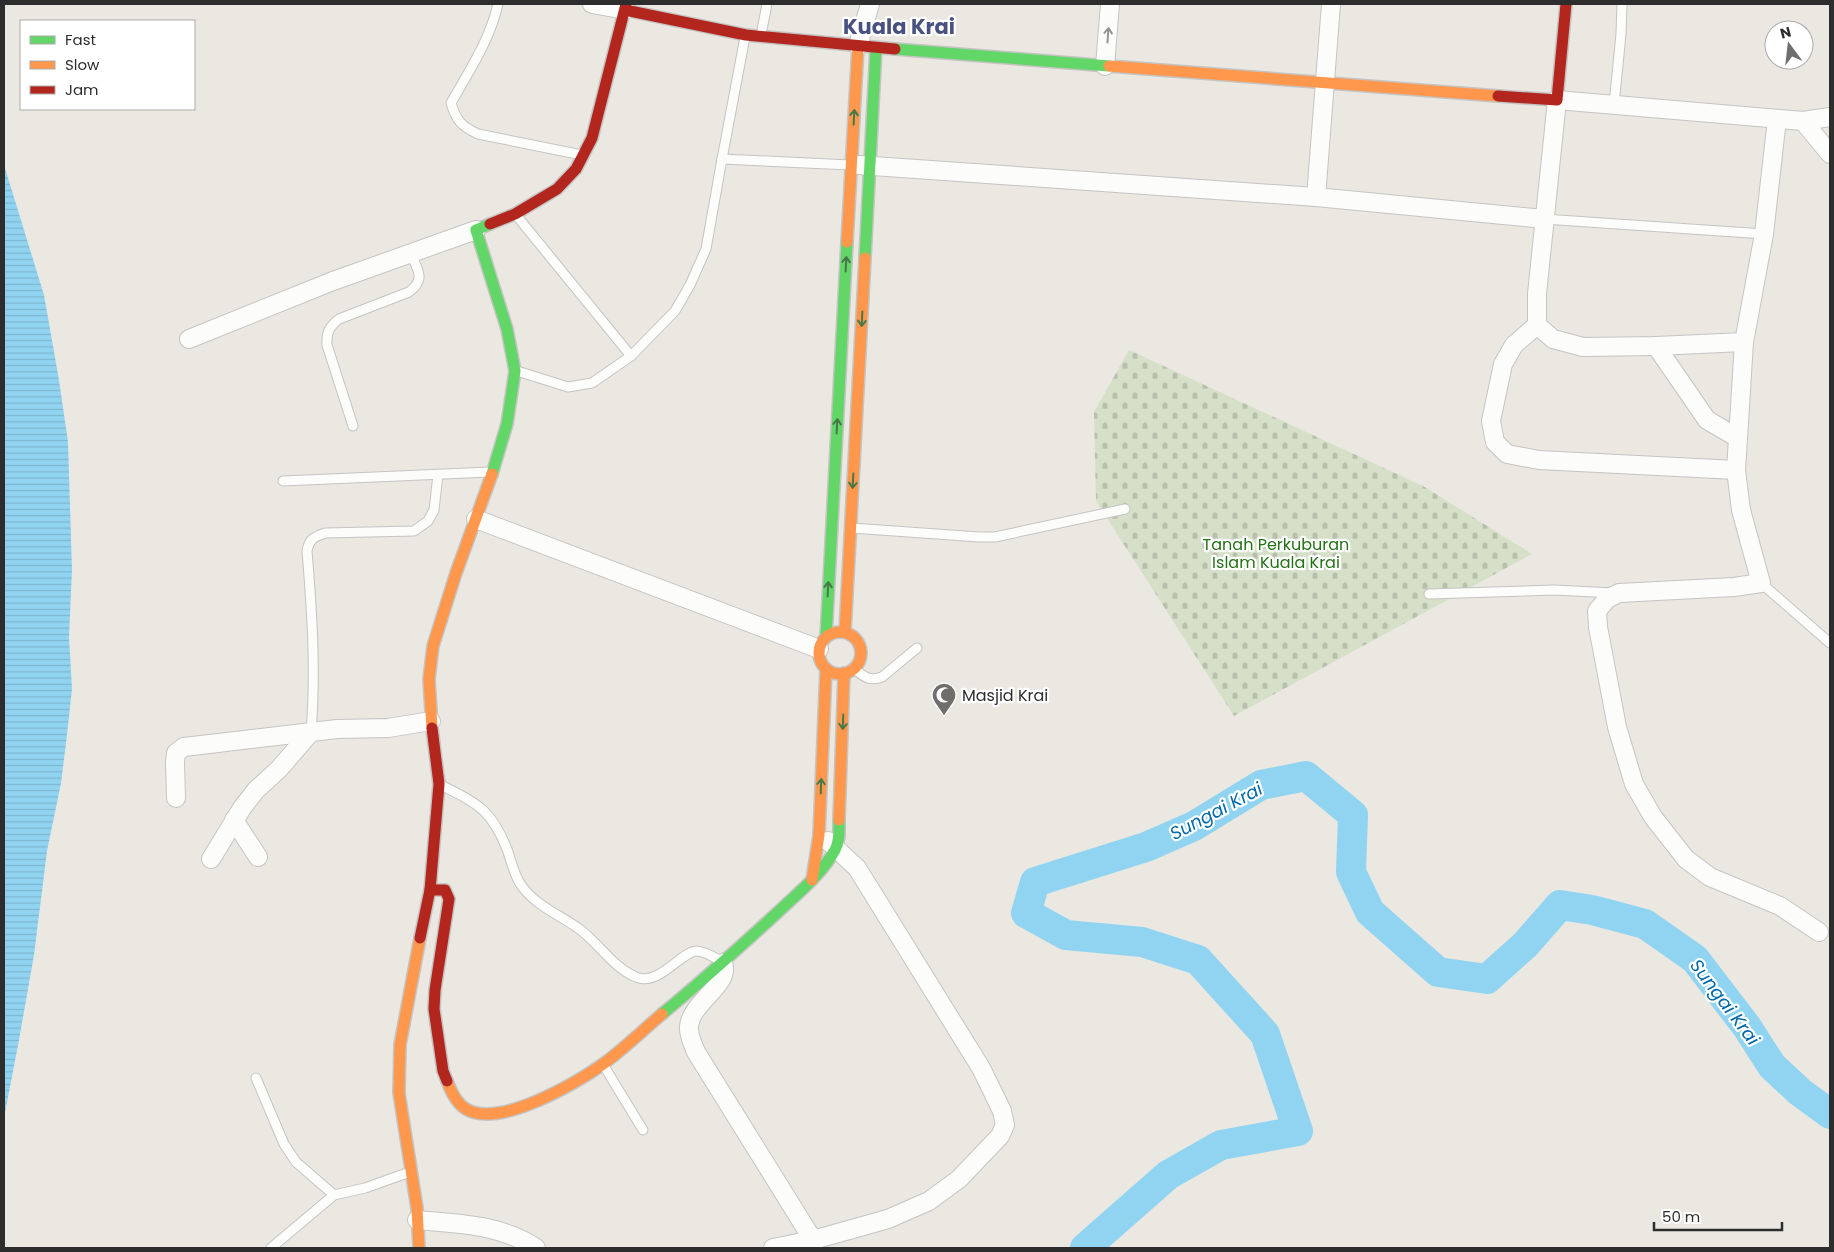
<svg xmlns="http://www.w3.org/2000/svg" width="1834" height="1252" font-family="Poppins,sans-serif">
	<defs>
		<pattern id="cemetery-stones" width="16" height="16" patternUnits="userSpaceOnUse" patternTransform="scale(1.25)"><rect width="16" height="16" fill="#d6e0c9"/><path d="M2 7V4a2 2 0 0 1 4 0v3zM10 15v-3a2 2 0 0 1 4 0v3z" fill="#b8c0ad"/></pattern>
		<pattern id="water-rules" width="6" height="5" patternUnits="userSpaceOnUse" patternTransform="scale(1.25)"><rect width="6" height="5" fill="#91d4f1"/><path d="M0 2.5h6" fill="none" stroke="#7db6cf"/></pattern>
	</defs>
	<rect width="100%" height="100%" fill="#ebe8e2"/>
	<path fill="url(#cemetery-stones)" d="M 1129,350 L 1423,486 L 1532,554 L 1234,716 L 1096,501 L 1094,412 Z"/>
	<path fill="url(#water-rules)" d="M 4,165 L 44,295 L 59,380 L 68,442 L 72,570 L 69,637 L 72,689 L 67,735 L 61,783 L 47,851 L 34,955 L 19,1040 L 4,1118 Z"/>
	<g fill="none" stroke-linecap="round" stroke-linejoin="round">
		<path stroke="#91d4f1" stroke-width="30" d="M 1085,1248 L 1168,1175 L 1221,1145 L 1298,1131 L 1265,1034 L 1198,960 L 1142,942 L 1066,935 L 1026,913 L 1035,882 L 1146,847 L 1194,826 L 1261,785 L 1306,776 L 1353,815 L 1351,872 L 1370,912 L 1438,972 L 1487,979 L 1525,945 L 1560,905 L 1592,910 L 1645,924 L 1695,959 L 1747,1027 L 1772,1066 L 1800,1092 L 1830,1114"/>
		<defs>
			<g id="lane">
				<path d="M 498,4 C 490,40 469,71 451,103 C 456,120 461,126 478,134 L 582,155"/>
				<path d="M 761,35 L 767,4"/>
				<path d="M 1614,105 L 1621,34 L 1622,4"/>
				<path d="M 722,159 L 745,37"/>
				<path d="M 516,215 L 631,356"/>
				<path d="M 1544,219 L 1764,234"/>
				<path d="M 517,371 L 568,387 L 592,383 L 631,356 L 675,311 L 690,285 L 706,249 L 722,159 L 850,165"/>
				<path d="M 353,426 L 327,345 C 326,332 330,326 339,319 L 409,292 C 426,279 418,271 411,254"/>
				<path d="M 283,481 L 490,472"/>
				<path d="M 852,528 L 979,537 L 995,537 L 1125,509"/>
				<path d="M 1761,583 L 1830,643"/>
				<path d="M 1429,594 L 1554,590 L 1614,593"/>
				<path d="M 853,668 C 863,676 869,682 882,677 L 917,648"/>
				<path d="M 311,732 C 316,672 312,611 307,551 C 309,539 314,537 325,533 L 414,531 L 428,521 L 434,510 L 438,475"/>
				<path d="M 441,785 C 478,804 491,809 507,849 C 511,860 514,875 521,885 C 535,905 558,914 578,928 C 598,942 612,967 636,977 C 658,987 681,952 696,951 C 705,951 713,957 721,961"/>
				<path d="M 604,1066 L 643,1130"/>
				<path d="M 256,1078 L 284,1144 L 296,1162 L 334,1195"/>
				<path d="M 271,1248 L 334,1195 L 365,1188 L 410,1172"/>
			</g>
			<g id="street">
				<path d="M 592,4 L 625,10"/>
				<path d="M 858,46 L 870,4"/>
				<path d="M 1105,66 L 1110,4"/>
				<path d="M 1777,119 L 1764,234 L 1744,342 L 1736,470 L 1741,510 L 1761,583 L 1734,587 L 1619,593 L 1607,599 L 1597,611 L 1598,627 L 1617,727 L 1634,784 L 1653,817 L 1686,859 L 1710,877 L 1780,906 L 1819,932"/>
				<path d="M 1803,121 L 1830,154"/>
				<path d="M 859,165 L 1316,197 L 1544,219"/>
				<path d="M 1316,197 L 1331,4"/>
				<path d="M 1537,325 L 1514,345 L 1503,364 L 1491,421 L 1495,442 L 1507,454 L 1539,460 L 1736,470"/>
				<path d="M 189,339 L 333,281 L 476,230"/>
				<path d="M 1744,342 L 1656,346 L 1583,347 L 1553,339 L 1537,325 L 1537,294 L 1557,100 L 1803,121 L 1830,117"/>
				<path d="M 1656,346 L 1707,420 L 1738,438"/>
				<path d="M 476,519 L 819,649"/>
				<path d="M 176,798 L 175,762 L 176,753 L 184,747 L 337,729 L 388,728 L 431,721"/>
				<path d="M 234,820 L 258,857"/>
				<path d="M 211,859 L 242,808 L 256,790 L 279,769 L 311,732"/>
				<path d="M 723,963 C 731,985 692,1001 689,1026 C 688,1035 693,1044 696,1052 L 813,1240"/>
				<path d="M 417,1220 C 459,1224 500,1224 536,1248"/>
				<path d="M 773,1248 L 813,1240 L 888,1219 L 929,1201 L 959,1179 L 1000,1136 L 1005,1125 L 1002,1111 L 981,1068 L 857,868 L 828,841"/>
			</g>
			<g id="fast">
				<path d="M 895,49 L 1109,66"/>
				<path d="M 490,224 L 476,230 L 507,329 L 515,371 L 507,424 L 492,474"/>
				<path d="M 865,258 L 876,48"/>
				<path d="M 826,637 L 847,242"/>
				<path d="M 662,1014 C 702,981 740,947 778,912 C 798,893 821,875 835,850 C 840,841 839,830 839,820"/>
			</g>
			<g id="slow">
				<path d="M 1109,66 L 1498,96"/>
				<path d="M 847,242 L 858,46"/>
				<path d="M 845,632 L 865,258"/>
				<circle cx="840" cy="653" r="21"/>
				<path d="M 432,728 L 429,679 L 433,646 L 456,573 L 492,474"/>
				<path d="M 839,820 L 844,673"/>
				<path d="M 812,880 L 819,835 L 826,669"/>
				<path d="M 447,1081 C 451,1091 456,1103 466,1109 C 498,1129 577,1083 603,1064 C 624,1049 643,1030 662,1014"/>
				<path d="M 419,1248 L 417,1208 L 399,1093 L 400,1045 L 420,938"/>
			</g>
			<g id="jam">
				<path d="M 625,10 L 746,35 L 895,49"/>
				<path d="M 1498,96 L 1557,100 L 1566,4"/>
				<path d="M 490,224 L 515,214 L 557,189 L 576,169 L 592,138 L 626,4"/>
				<path d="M 430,890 L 445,890 L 449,899 L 435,990 L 434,1009 L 443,1071 L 447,1081"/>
				<path d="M 420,938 L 430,890 L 439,784 L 432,728"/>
			</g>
		</defs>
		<use href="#lane" stroke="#c4c4c3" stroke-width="11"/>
		<use href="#street" stroke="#c4c4c3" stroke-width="20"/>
		<use href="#fast" stroke="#c4c4c3" stroke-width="14"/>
		<use href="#slow" stroke="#c4c4c3" stroke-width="14"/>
		<use href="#jam" stroke="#c4c4c3" stroke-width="14"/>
		<use href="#lane" stroke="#fcfcfb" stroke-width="9"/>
		<use href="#street" stroke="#fcfcfb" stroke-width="18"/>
		<use href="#fast" stroke="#63d668" stroke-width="11"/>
		<use href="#slow" stroke="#ff974d" stroke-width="11"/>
		<use href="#jam" stroke="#b3261e" stroke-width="11"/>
	</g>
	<defs><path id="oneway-shaft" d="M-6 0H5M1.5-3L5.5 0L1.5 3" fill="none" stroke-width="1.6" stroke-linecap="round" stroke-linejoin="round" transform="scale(1.25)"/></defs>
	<use stroke="#949494" href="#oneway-shaft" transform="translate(1108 35) rotate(-86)"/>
	<g stroke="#457948">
		<use href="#oneway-shaft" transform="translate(854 117) rotate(-87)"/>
		<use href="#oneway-shaft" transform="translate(846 264) rotate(-87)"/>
		<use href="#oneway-shaft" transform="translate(862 319) rotate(93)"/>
		<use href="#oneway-shaft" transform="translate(837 426) rotate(-87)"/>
		<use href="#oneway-shaft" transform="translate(853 481) rotate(93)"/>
		<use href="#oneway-shaft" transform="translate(828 589) rotate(-87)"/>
		<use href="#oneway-shaft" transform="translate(843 722) rotate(92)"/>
		<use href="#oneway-shaft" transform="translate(821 786) rotate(-88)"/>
	</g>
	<defs>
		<symbol id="mosque-pin" viewBox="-11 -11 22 30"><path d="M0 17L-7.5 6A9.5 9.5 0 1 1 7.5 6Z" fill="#706e6c" stroke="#fff"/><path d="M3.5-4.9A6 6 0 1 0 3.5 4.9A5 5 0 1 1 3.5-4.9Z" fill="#fff"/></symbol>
	</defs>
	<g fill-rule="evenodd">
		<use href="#mosque-pin" x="930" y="681" width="28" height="38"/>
	</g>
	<g text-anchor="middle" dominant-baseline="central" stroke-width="4.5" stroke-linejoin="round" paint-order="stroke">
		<g font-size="16" fill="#247116" stroke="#fff">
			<text x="1276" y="544">Tanah Perkuburan<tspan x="1276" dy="18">Islam Kuala Krai</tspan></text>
		</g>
		<g font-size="16" fill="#2d2d2d" stroke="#fff" text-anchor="start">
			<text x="962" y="695">Masjid Krai</text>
		</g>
		<g font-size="18" font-style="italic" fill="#0469a9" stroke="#fff">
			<text transform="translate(1216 811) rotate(-28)">Sungai Krai</text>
			<text transform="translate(1725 1002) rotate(53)">Sungai Krai</text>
		</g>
		<g font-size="21" font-weight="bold" fill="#495181" stroke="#fff">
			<text x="899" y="26">Kuala Krai</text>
		</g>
	</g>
	<rect width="1834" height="1252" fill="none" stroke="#2d2d2d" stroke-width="10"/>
	<rect x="20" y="20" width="175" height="90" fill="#ffffff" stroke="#ababab"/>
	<rect x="30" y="36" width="25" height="8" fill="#63d668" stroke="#ababab"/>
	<text x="65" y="45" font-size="15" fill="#2d2d2d">Fast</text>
	<rect x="30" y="61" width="25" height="8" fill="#ff974d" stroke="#ababab"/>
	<text x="65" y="70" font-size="15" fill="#2d2d2d">Slow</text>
	<rect x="30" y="86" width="25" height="8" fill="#b3261e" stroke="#ababab"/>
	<text x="65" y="95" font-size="15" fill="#2d2d2d">Jam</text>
	<g transform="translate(1789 45) rotate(345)"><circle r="24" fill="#ffffff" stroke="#ababab"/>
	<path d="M0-4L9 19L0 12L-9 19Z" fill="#706e6c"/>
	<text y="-8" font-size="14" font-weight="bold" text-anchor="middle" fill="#2d2d2d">N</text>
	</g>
	<path d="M1654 1222v8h128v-8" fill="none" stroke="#2d2d2d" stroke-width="2.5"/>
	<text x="1662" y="1222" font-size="15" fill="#2d2d2d" stroke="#ffffff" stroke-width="4" paint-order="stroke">50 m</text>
</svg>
